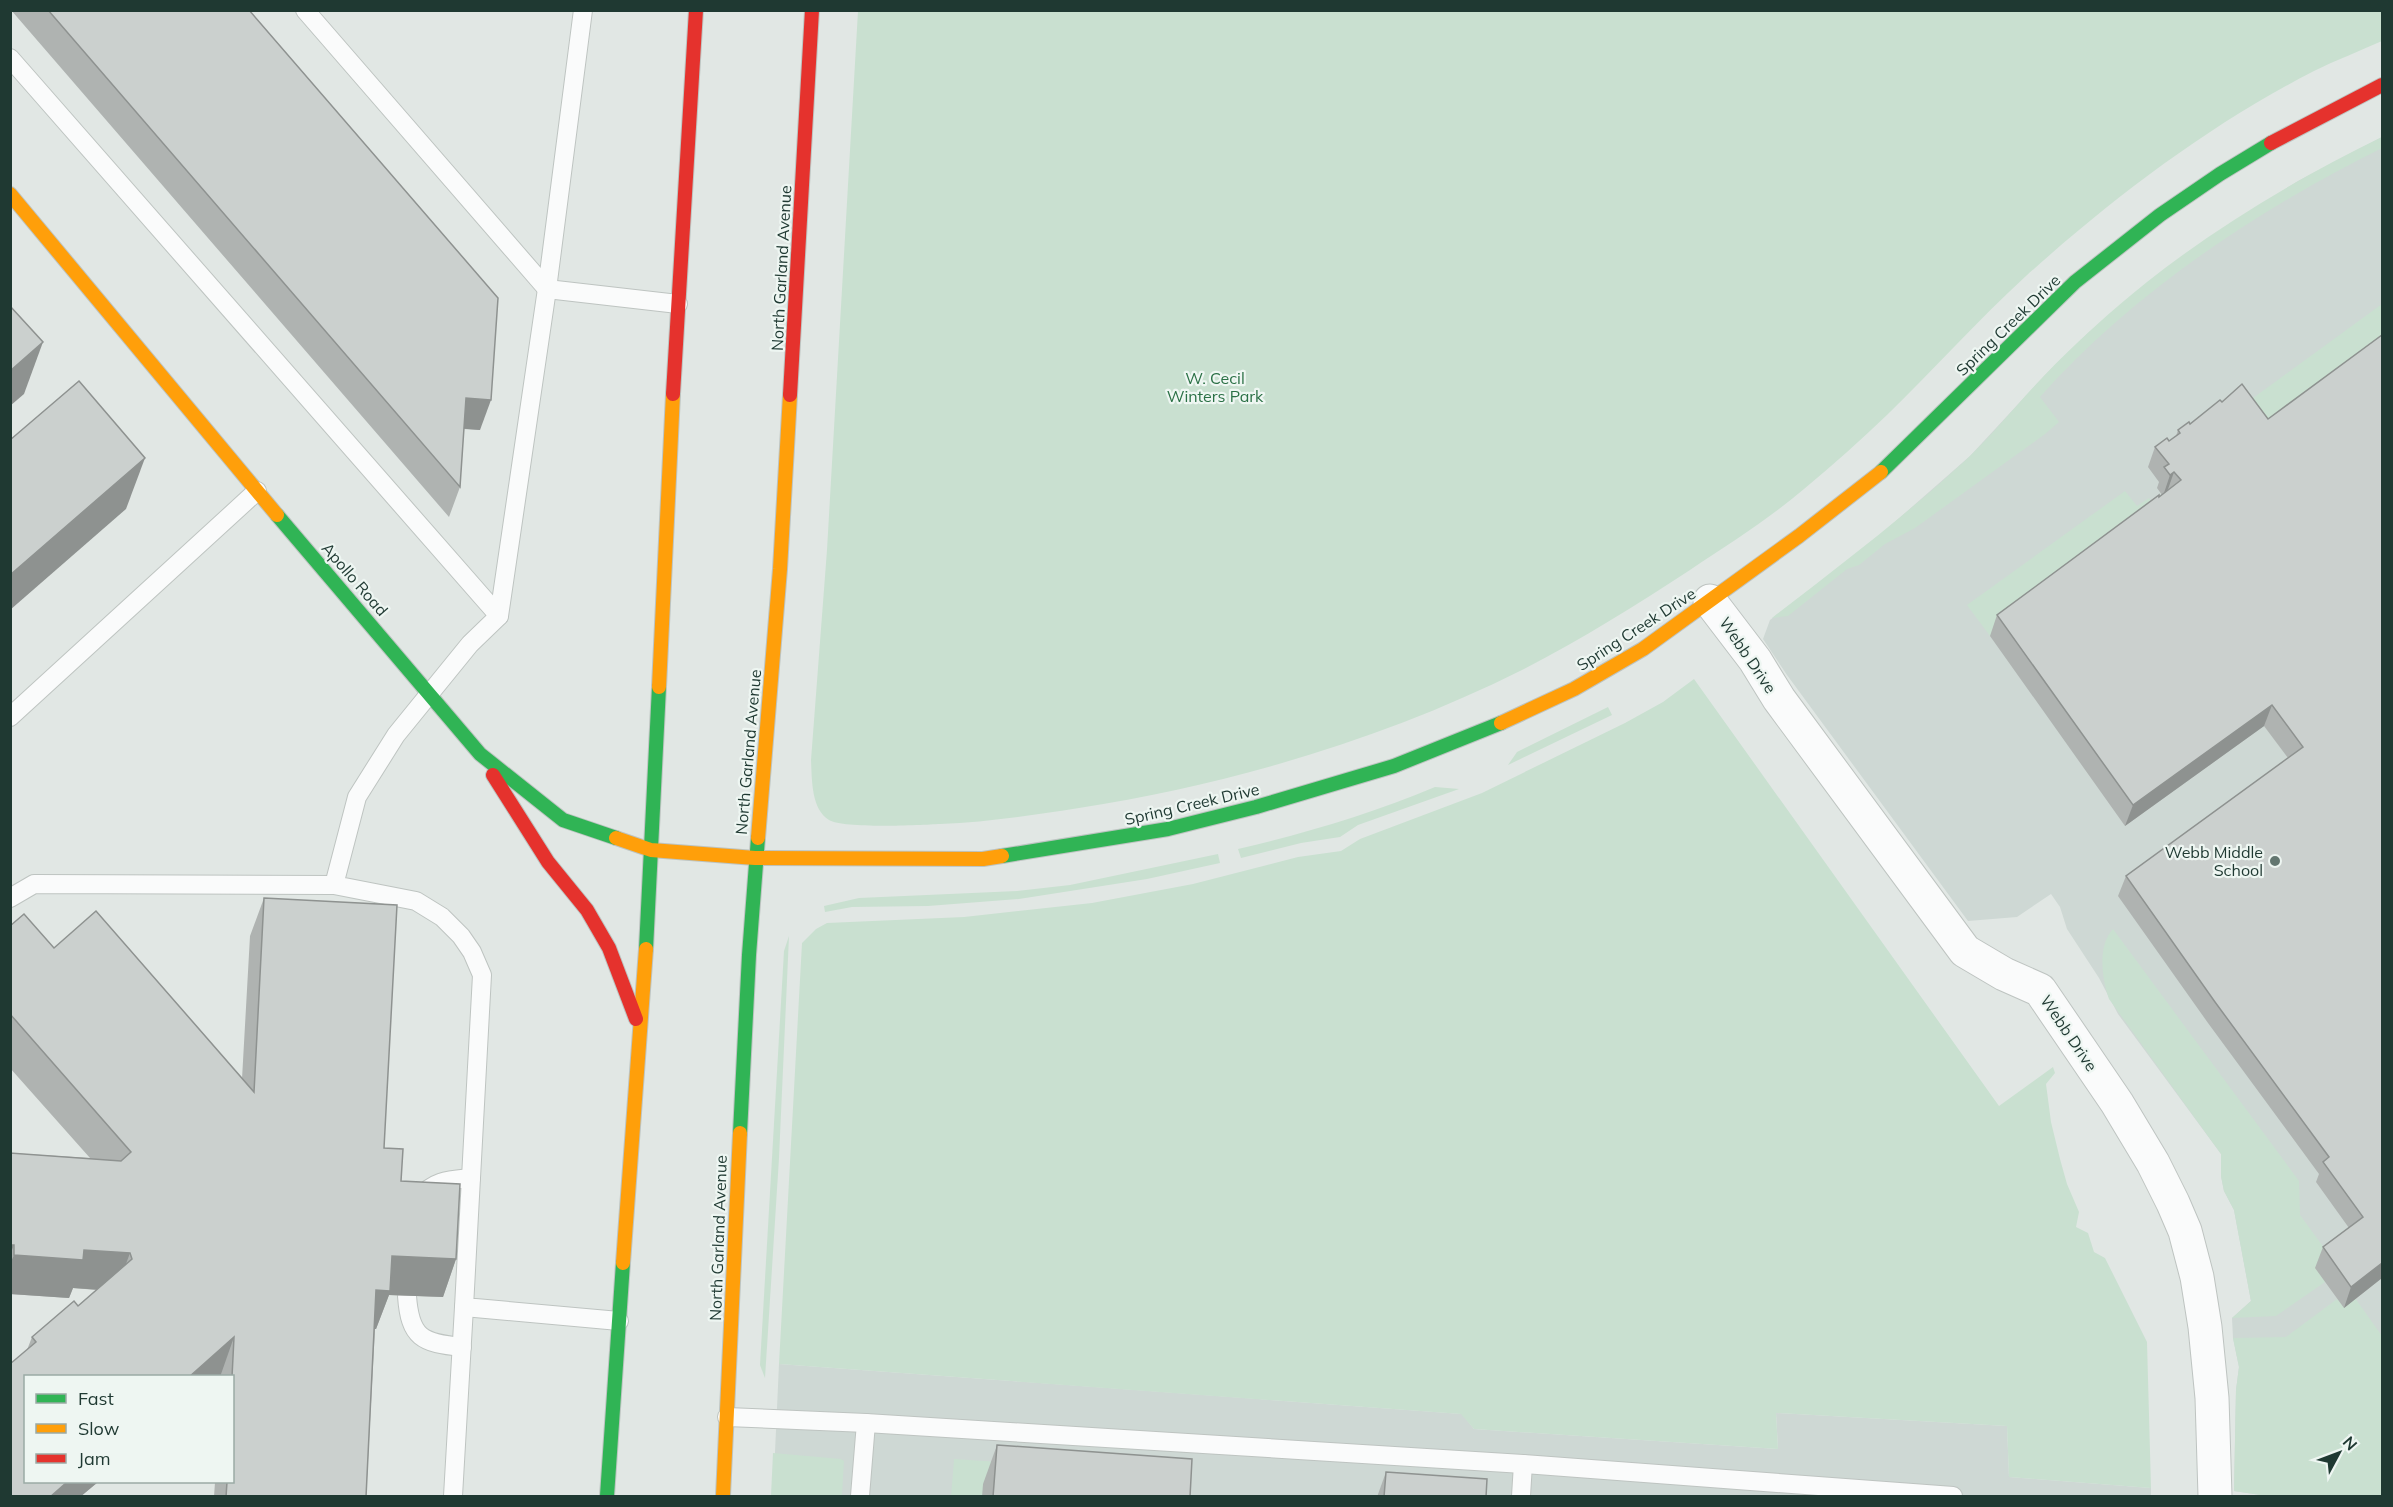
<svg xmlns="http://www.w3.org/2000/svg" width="2393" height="1507" font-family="Mulish,sans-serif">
	<rect width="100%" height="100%" fill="#e1e7e4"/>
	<g fill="#ced8d4">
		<path d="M 2382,137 L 2382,1496 L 2262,1496 L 2261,1495 L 2234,1491 L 2236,1390 L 2239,1367 L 2233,1338 L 2232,1318 L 2251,1301 L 2234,1210 L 2224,1191 L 2221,1176 L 2221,1154 L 2118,1014 L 2099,978 L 2067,929 L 2060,907 L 2051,894 L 2017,917 L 1968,921 L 1787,675 L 1763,639 L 1770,620 L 1872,542 L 1970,456 L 2045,375 L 2088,333 L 2147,283 L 2192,249 L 2298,181 Z"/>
		<path d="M 779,1364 L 1462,1414 L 1474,1429 L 1778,1449 L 1776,1413 L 2007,1426 L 2009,1477 L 2151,1488 L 2151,1496 L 773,1496 Z"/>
	</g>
	<g fill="#c9e0d0">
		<path d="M 858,11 L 2382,10 L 2382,41 C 2360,51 2336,60 2314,71 C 2209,125 2114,197 2026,276 C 1978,320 1934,369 1888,414 C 1861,440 1833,465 1804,489 C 1769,519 1729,544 1690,570 C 1636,605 1581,640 1522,670 C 1384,739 1232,784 1079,808 C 1034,815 987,822 940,824 C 920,825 844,829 829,820 C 811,809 812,779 811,760 L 827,550 Z"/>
		<path d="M 2382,137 L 2382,148 C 2259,209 2132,293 2040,397 L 2059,422 L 2045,434 L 1915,528 L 1885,544 L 1859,565 L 1847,569 L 1788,616 L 1772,618 C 1839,566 1907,515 1969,457 C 1995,432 2018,403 2043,377 C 2075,343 2111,311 2147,282 C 2219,225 2300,177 2382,137 Z"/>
		<path d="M 2382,304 L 2382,351 L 2260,440 L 2238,409 Z"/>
		<path d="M 2125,491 L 2137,506 L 2149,498 L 2159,512 L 1990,636 L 1967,605 Z"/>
		<path d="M 1694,679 L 1999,1106 L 2053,1067 L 2055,1073 L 2046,1084 L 2051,1122 L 2060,1159 L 2067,1184 L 2079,1212 L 2076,1227 L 2088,1233 L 2094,1252 L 2105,1258 L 2147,1342 L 2151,1488 L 2009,1477 L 2007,1426 L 1776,1413 L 1778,1449 L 1474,1429 L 1461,1414 L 779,1364 L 802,943 L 816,929 L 827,923 L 964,917 L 1092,903 L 1193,884 L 1298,857 L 1341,851 L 1360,839 L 1482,793 L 1539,765 L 1625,723 L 1663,702 Z"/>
		<path d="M 1608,707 L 1612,715 L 1508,765 L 1517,752 Z"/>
		<path d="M 1435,787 L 1459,789 L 1358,825 L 1340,837 L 1301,843 L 1241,858 L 1238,849 C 1306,833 1371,814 1435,787 Z"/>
		<path d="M 1218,854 L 1220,863 L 1147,879 L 1019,899 L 928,906 L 852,907 L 825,912 L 824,906 L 859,898 L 1017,891 L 1070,885 Z"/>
		<path d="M 2113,929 L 2299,1181 L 2300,1215 L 2330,1256 L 2325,1282 L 2276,1316 L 2232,1318 L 2251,1301 L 2234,1210 L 2224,1191 L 2221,1176 L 2221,1154 L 2109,999 C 2102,979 2097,946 2113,929 Z"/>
		<path d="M 789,936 L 779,1158 L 765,1378 L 760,1365 L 784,951 Z"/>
		<path d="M 2355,1298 L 2382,1336 L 2382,1496 L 2267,1496 L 2234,1491 L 2236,1390 L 2239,1367 L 2233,1338 L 2286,1337 L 2337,1299 L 2344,1307 Z"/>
		<path d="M 773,1453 L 841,1459 L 844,1461 L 842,1496 L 771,1496 Z"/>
		<path d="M 954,1459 L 1191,1475 L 1190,1496 L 951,1496 Z"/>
	</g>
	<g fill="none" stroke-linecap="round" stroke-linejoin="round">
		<defs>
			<g id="lane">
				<path d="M 305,10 L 547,289 L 678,304"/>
				<path d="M 583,10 L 547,289 L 499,616 L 470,644 L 396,735 L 357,797 L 334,885 L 416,901 L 442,917 L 461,936 L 472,952 L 482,975 L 464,1307 L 619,1321"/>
				<path d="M 10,58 L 499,616"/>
				<path d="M 10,717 L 257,491"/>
				<path d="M 10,898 L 34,884 L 334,885"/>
				<path d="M 420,1198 C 433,1180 451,1180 471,1178"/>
				<path d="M 407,1296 C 410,1338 422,1343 462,1347"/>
				<path d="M 727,1417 L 866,1423 L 1523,1464 L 1953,1496"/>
				<path d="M 453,1496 L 464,1307"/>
				<path d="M 860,1496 L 866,1423"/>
				<path d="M 1521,1496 L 1523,1464"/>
			</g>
			<path id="street" d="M 1710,601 L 1755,660 L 1779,699 L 1965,951 L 2004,974 L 2040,990 L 2117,1103 L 2153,1163 L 2173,1203 L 2185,1231 L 2197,1277 L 2205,1327 L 2212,1398 L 2215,1496"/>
			<g id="fast">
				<path d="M 1881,472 L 2075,282 L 2160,215 L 2220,174 L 2271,143"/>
				<path d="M 277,515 L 480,754 L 563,820 L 616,838"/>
				<path d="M 1002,856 L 1168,829 L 1256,807 L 1394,766 L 1501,723"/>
				<path d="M 646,949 L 659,687"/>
				<path d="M 740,1133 L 749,955 L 758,838"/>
				<path d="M 607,1496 L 623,1263"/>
			</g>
			<g id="slow">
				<path d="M 10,194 L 277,515"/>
				<path d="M 659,687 L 673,394"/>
				<path d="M 1501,723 L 1574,689 L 1643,649 L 1799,536 L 1881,472"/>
				<path d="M 616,838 L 651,850 L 755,858 L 983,859 L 1002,856"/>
				<path d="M 758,838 L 780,569 L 790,395"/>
				<path d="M 623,1263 L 646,949"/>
				<path d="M 723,1496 L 740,1133"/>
			</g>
			<g id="jam">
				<path d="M 2271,143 L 2382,85"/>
				<path d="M 673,394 L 696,10"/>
				<path d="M 790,395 L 812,10"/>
				<path d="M 493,775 L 548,862 L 587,910 L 609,948 L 636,1019"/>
			</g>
		</defs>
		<use href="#lane" stroke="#bec4c1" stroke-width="20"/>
		<use href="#street" stroke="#bec4c1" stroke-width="35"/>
		<use href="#fast" stroke="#bdc4c1" stroke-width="16"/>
		<use href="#slow" stroke="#bdc4c1" stroke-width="16"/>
		<use href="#jam" stroke="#bdc4c1" stroke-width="16"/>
		<use href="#lane" stroke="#fafbfb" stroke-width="18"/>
		<use href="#street" stroke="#fafbfb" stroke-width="33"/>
		<use href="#fast" stroke="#30b455" stroke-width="14"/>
		<use href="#slow" stroke="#ff9f0a" stroke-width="14"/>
		<use href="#jam" stroke="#e5322d" stroke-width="14"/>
	</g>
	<g fill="#afb3b1">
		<path d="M 11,10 L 249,10 L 480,430 L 464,429 L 460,487 L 449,517 Z"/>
		<path d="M 2222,402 L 2268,419 L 2382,1278 L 2344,1308 L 2315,1268 L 2323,1247 L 2349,1228 L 2316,1182 L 2319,1174 L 2208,1023 L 2118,896 L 2126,876 L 2288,758 L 2264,726 L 2125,826 L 1990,636 L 1997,615 L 2162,495 L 2157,488 L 2159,482 L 2148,467 L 2155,447 L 2169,441 L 2176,436 L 2178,430 L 2190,424 Z"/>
		<path d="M 264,898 L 401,1181 L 456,1259 L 443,1297 L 389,1295 L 376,1329 L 375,1329 L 366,1497 L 214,1497 L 215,1482 L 232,1482 L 232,1377 L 220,1377 L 221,1376 L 220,1377 L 26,1377 L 98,1482 L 80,1497 L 10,1497 L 27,1350 L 32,1337 L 78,1306 L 97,1290 L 73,1288 L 69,1298 L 10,1294 L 10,1153 L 90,1158 L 10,1068 L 10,926 L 54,948 L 242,1079 L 250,936 Z"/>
		<path d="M 997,1445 L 1190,1497 L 982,1497 L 983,1484 Z"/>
		<path d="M 1386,1472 L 1486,1497 L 1377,1497 Z"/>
	</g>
	<g fill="#8e9290">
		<path d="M 43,342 L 24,394 L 10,406 L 10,371 Z"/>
		<path d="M 466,398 L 491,400 L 480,430 L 455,428 Z"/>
		<path d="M 145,458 L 126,509 L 10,610 L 10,575 Z"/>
		<path d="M 2174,472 L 2167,492 L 2163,496 L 2170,475 Z"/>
		<path d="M 2272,705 L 2264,726 L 2125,826 L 2133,805 Z"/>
		<path d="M 10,1245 L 14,1245 L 10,1255 Z"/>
		<path d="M 84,1250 L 130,1253 L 116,1291 L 73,1288 L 69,1298 L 10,1294 L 10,1264 L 14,1255 Z"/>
		<path d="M 392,1256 L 456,1259 L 443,1297 L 389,1295 L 376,1329 L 363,1328 L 376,1290 Z"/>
		<path d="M 2382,1263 L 2382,1278 L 2344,1308 L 2351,1287 Z"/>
		<path d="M 234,1337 L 220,1377 L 189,1377 Z"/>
		<path d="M 67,1482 L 98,1482 L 80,1497 L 50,1497 Z"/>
	</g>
	<g fill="#cbd0ce" stroke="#8e9290" stroke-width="1.5">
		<path d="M 48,10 L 249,10 L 498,298 L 491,400 L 466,398 L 460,487 Z"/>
		<path d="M 10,306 L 43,342 L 10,371 Z"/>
		<path d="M 2382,335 L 2382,1263 L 2351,1287 L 2323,1247 L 2363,1217 L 2323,1162 L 2329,1157 L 2215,1002 L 2126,876 L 2303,747 L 2272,705 L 2133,805 L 1997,615 L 2159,495 L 2159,497 L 2181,480 L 2174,472 L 2170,475 L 2164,467 L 2169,464 L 2155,447 L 2167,438 L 2169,441 L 2180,433 L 2178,430 L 2189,422 L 2190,424 L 2220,400 L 2222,402 L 2242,384 L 2268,419 Z"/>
		<path d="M 79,381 L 145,458 L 10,575 L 10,440 Z"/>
		<path d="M 264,898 L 397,905 L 384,1148 L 403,1149 L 401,1181 L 460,1184 L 456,1259 L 392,1256 L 390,1291 L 376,1290 L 366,1497 L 226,1497 L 227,1482 L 232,1482 L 232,1377 L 234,1337 L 189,1377 L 26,1377 L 26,1482 L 67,1482 L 50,1497 L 10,1497 L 10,1364 L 36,1342 L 32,1337 L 74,1301 L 78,1306 L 132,1259 L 130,1253 L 84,1250 L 83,1260 L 14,1255 L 14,1245 L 10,1245 L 10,1153 L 121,1161 L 131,1152 L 10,1014 L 10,926 L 24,914 L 54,948 L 96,911 L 254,1092 Z"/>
		<path d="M 997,1445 L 1192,1459 L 1190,1497 L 993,1497 Z"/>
		<path d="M 1386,1472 L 1487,1479 L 1486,1497 L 1384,1497 Z"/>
	</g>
	<circle fill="#637670" stroke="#eef6f2" stroke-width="2" cx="2275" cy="861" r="6"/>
	<g text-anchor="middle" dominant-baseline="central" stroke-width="4.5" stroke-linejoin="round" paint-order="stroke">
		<g font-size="16" fill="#1f3932" stroke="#eef6f2">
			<text transform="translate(781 268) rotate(-87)">North Garland Avenue</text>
			<text transform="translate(2008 325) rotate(-44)">Spring Creek Drive</text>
			<text transform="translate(355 579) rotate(49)">Apollo Road</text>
			<text transform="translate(1636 629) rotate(-33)">Spring Creek Drive</text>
			<text transform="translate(1748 655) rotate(56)">Webb Drive</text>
			<text transform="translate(748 752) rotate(-85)">North Garland Avenue</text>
			<text transform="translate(1192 804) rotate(-13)">Spring Creek Drive</text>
			<text transform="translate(2069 1033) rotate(56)">Webb Drive</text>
			<text transform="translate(718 1238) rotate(-88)">North Garland Avenue</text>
		</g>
		<g font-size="16" fill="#2a7045" stroke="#eef6f2">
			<text x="1215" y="378">W. Cecil<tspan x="1215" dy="18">Winters Park</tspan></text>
		</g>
		<g font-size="16" fill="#1f3932" stroke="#eef6f2" text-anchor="end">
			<text x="2263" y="852">Webb Middle<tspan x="2263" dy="18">School</tspan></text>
		</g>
	</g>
	<rect width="2393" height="1507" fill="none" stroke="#1f3932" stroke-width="24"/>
	<rect x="24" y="1375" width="210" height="108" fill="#eef6f2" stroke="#9baaa5" stroke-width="1.5"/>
	<rect x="36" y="1394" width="30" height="9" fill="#30b455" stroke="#9baaa5" stroke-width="1.5"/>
	<text x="78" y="1405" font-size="18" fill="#1f3932">Fast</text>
	<rect x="36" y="1424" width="30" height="9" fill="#ff9f0a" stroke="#9baaa5" stroke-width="1.5"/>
	<text x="78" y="1435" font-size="18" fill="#1f3932">Slow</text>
	<rect x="36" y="1454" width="30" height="9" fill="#e5322d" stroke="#9baaa5" stroke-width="1.5"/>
	<text x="78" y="1465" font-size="18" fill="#1f3932">Jam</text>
	<g transform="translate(2339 1453) rotate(49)" stroke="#eef6f2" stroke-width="4.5" paint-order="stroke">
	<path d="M0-4.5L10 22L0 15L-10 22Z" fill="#1f3932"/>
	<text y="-9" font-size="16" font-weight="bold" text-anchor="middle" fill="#1f3932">N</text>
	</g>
</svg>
